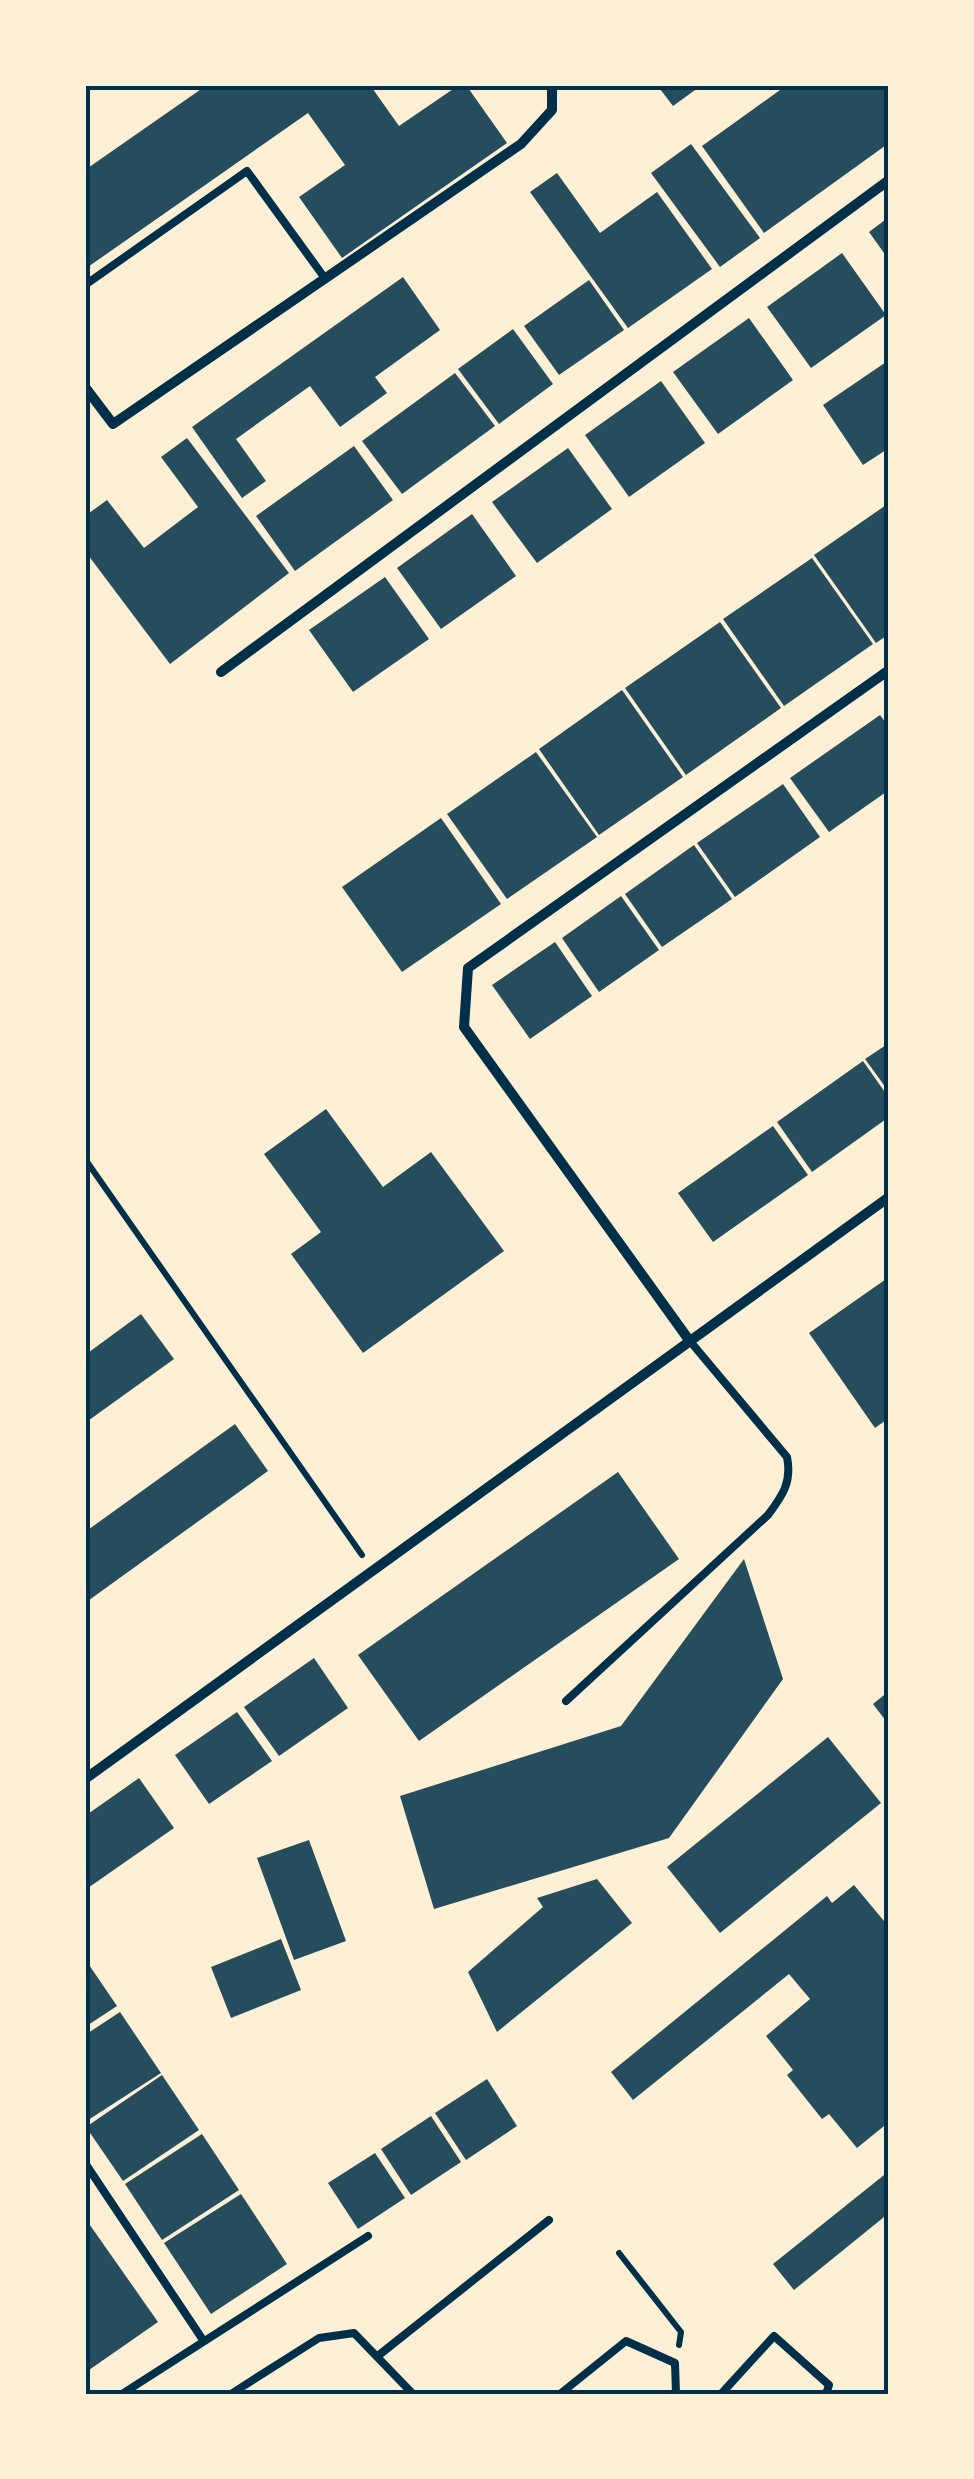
<svg xmlns="http://www.w3.org/2000/svg" width="974" height="2479" font-family="Poppins,sans-serif">
	<rect width="100%" height="100%" fill="#fdf0d5"/>
	<g fill="#264d5e">
		<path d="M 207,85 L 370,85 L 399,126 L 459,85 L 466,85 L 507,143 L 342,258 L 299,197 L 345,165 L 308,113 L 85,269 L 85,170 Z"/>
		<path d="M 657,85 L 702,85 L 673,106 Z"/>
		<path d="M 787,85 L 889,85 L 889,143 L 764,233 L 702,146 Z"/>
		<path d="M 691,144 L 760,238 L 720,267 L 651,173 Z"/>
		<path d="M 557,173 L 600,233 L 657,192 L 712,269 L 628,328 L 530,192 Z"/>
		<path d="M 889,217 L 889,260 L 869,232 Z"/>
		<path d="M 842,253 L 886,315 L 811,368 L 767,307 Z"/>
		<path d="M 403,277 L 440,330 L 375,377 L 387,393 L 340,427 L 310,386 L 236,439 L 266,481 L 242,498 L 192,427 Z"/>
		<path d="M 589,280 L 624,330 L 559,375 L 524,326 Z"/>
		<path d="M 749,318 L 793,380 L 718,434 L 673,372 Z"/>
		<path d="M 513,329 L 553,384 L 499,424 L 458,369 Z"/>
		<path d="M 889,360 L 889,448 L 863,465 L 823,405 Z"/>
		<path d="M 455,373 L 495,426 L 402,494 L 362,441 Z"/>
		<path d="M 661,381 L 705,443 L 629,497 L 585,435 Z"/>
		<path d="M 187,438 L 289,573 L 170,664 L 85,551 L 85,516 L 107,500 L 144,548 L 198,507 L 161,457 Z"/>
		<path d="M 354,446 L 393,500 L 295,571 L 256,516 Z"/>
		<path d="M 568,448 L 612,509 L 537,563 L 492,502 Z"/>
		<path d="M 889,503 L 889,634 L 876,643 L 814,555 Z"/>
		<path d="M 472,514 L 516,576 L 441,629 L 397,568 Z"/>
		<path d="M 812,558 L 873,644 L 784,706 L 723,619 Z"/>
		<path d="M 385,577 L 429,639 L 353,692 L 309,630 Z"/>
		<path d="M 720,622 L 781,708 L 686,775 L 625,688 Z"/>
		<path d="M 622,690 L 683,777 L 599,835 L 539,749 Z"/>
		<path d="M 880,715 L 889,727 L 889,790 L 829,832 L 790,778 Z"/>
		<path d="M 536,752 L 597,837 L 507,899 L 447,814 Z"/>
		<path d="M 783,784 L 820,837 L 735,897 L 697,843 Z"/>
		<path d="M 441,818 L 501,904 L 402,972 L 342,887 Z"/>
		<path d="M 694,845 L 732,899 L 662,947 L 625,894 Z"/>
		<path d="M 621,896 L 659,950 L 599,992 L 562,938 Z"/>
		<path d="M 555,942 L 592,996 L 530,1039 L 492,985 Z"/>
		<path d="M 889,1043 L 889,1092 L 865,1059 Z"/>
		<path d="M 863,1061 L 889,1098 L 889,1117 L 812,1172 L 777,1122 Z"/>
		<path d="M 326,1109 L 383,1187 L 431,1152 L 504,1251 L 363,1353 L 291,1254 L 321,1232 L 264,1154 Z"/>
		<path d="M 773,1126 L 808,1175 L 713,1242 L 678,1193 Z"/>
		<path d="M 889,1277 L 889,1418 L 875,1428 L 809,1333 Z"/>
		<path d="M 141,1314 L 174,1359 L 85,1423 L 85,1355 Z"/>
		<path d="M 235,1424 L 268,1471 L 85,1603 L 85,1532 Z"/>
		<path d="M 618,1472 L 679,1559 L 419,1741 L 358,1655 Z"/>
		<path d="M 744,1559 L 783,1679 L 669,1838 L 434,1909 L 400,1796 L 621,1726 Z"/>
		<path d="M 314,1658 L 348,1708 L 279,1756 L 244,1707 Z"/>
		<path d="M 889,1691 L 889,1725 L 873,1704 Z"/>
		<path d="M 237,1712 L 272,1761 L 209,1804 L 175,1755 Z"/>
		<path d="M 828,1737 L 881,1803 L 720,1933 L 667,1867 Z"/>
		<path d="M 139,1778 L 174,1828 L 85,1890 L 85,1816 Z"/>
		<path d="M 309,1840 L 346,1941 L 294,1960 L 257,1858 Z"/>
		<path d="M 597,1879 L 632,1923 L 497,2032 L 468,1972 L 543,1907 L 537,1898 Z"/>
		<path d="M 854,1885 L 889,1927 L 889,2122 L 857,2148 L 829,2114 L 822,2119 L 787,2075 L 793,2070 L 766,2036 L 810,1999 L 789,1974 L 633,2100 L 611,2072 L 827,1896 L 832,1903 Z"/>
		<path d="M 281,1939 L 301,1990 L 231,2018 L 211,1967 Z"/>
		<path d="M 85,1959 L 117,2006 L 85,2027 Z"/>
		<path d="M 120,2012 L 161,2073 L 85,2122 L 85,2035 Z"/>
		<path d="M 162,2075 L 199,2130 L 123,2181 L 86,2127 Z"/>
		<path d="M 487,2079 L 517,2126 L 466,2160 L 435,2113 Z"/>
		<path d="M 431,2116 L 461,2162 L 411,2195 L 381,2149 Z"/>
		<path d="M 202,2134 L 239,2190 L 162,2240 L 125,2184 Z"/>
		<path d="M 375,2153 L 405,2198 L 358,2229 L 328,2183 Z"/>
		<path d="M 889,2171 L 889,2213 L 794,2290 L 773,2264 Z"/>
		<path d="M 241,2194 L 287,2264 L 211,2314 L 164,2243 Z"/>
		<path d="M 85,2218 L 158,2322 L 89,2370 L 85,2365 Z"/>
	</g>
	<g fill="none" stroke-linecap="round" stroke-linejoin="round">
		<g stroke="#003049" stroke-width="6">
			<path d="M 85,1159 L 362,1555"/>
			<path d="M 619,2253 L 681,2332 L 679,2345"/>
		</g>
		<g stroke="#003049" stroke-width="8">
			<path d="M 85,285 L 247,171 L 324,277"/>
			<path d="M 566,1701 L 768,1515 C 783,1495 792,1482 787,1457 L 689,1340"/>
			<path d="M 85,2163 L 203,2340"/>
			<path d="M 379,2355 L 549,2220"/>
			<path d="M 122,2394 L 368,2236"/>
			<path d="M 231,2394 L 319,2338 L 354,2333 L 413,2394"/>
			<path d="M 560,2394 L 626,2341 L 675,2363 L 676,2394"/>
			<path d="M 721,2394 L 774,2336 L 829,2385 L 826,2394"/>
		</g>
		<g stroke="#003049" stroke-width="10">
			<path d="M 85,387 L 113,424 L 521,144 L 552,110 L 552,85"/>
			<path d="M 221,672 L 889,180"/>
			<path d="M 689,1340 L 464,1027 L 468,968 L 889,670"/>
			<path d="M 85,1779 L 889,1197"/>
		</g>
	</g>
	<rect width="974" height="2479" fill="none" stroke="#fdf0d5" stroke-width="175"/>
	<rect x="88" y="88" width="798" height="2304" fill="none" stroke="#003049" stroke-width="4"/>
</svg>
